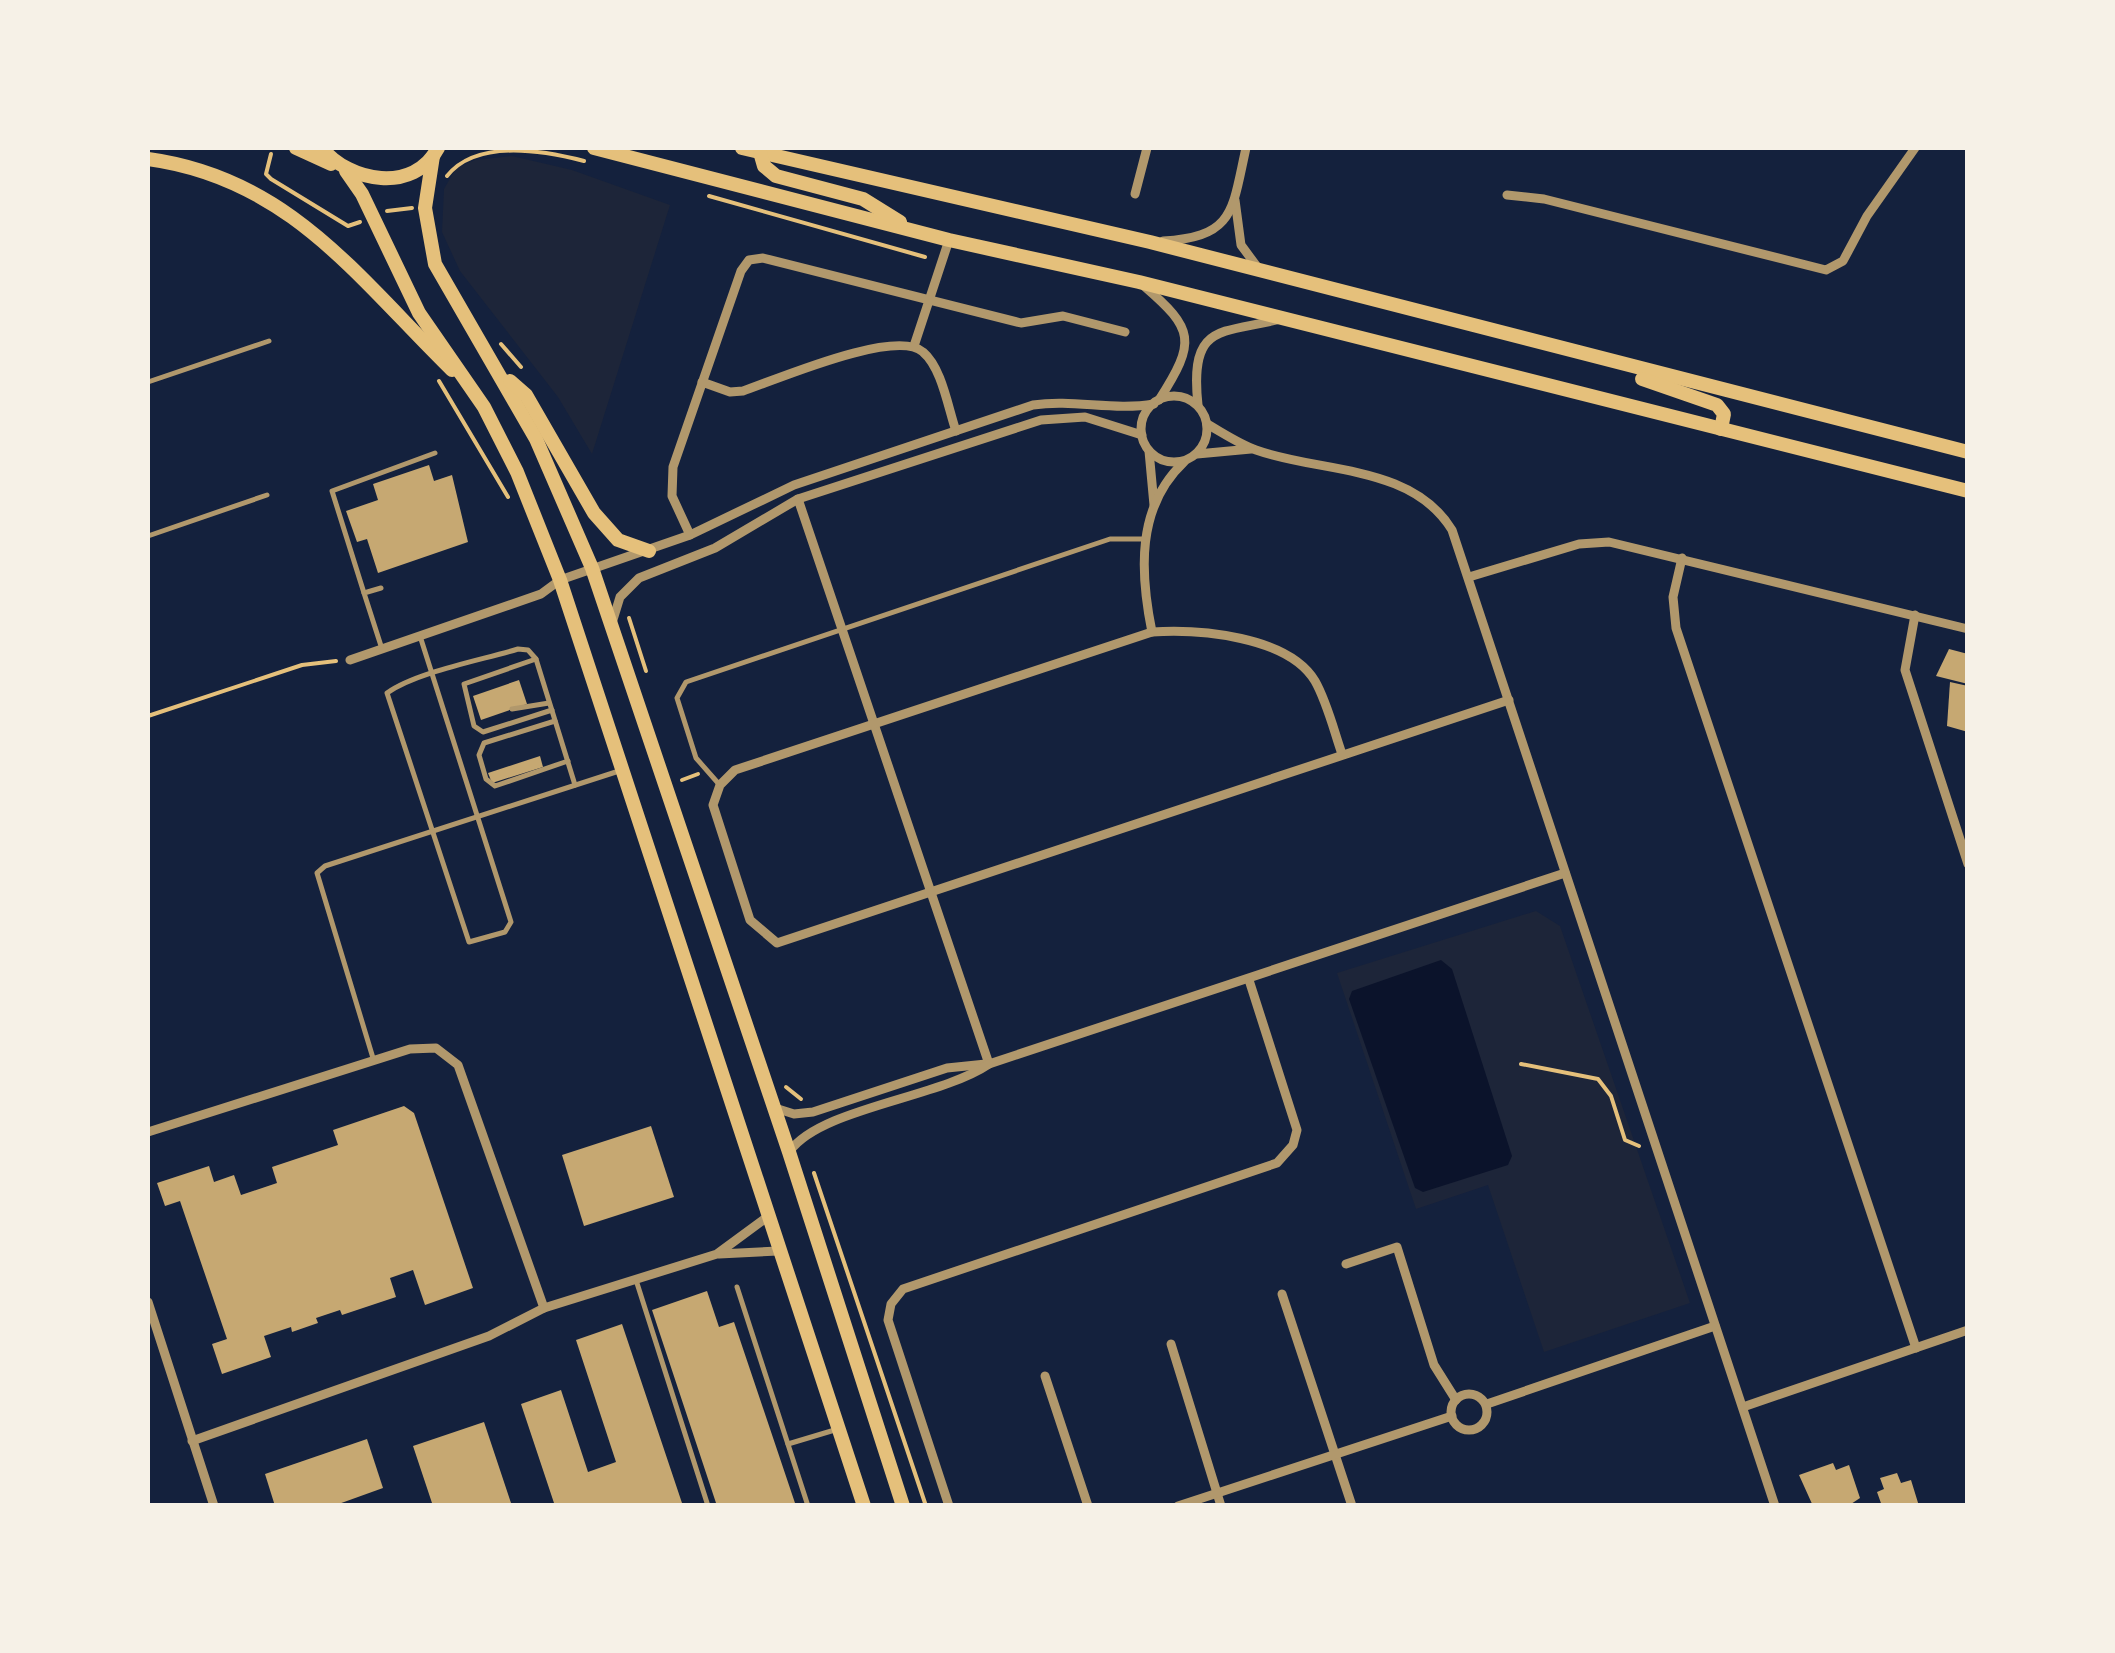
<svg xmlns="http://www.w3.org/2000/svg" width="2115" height="1653" font-family="Roboto,sans-serif">
	<rect width="100%" height="100%" fill="#14213d"/>
	<g fill="#1d2539">
		<path d="M 512,156 L 572,170 L 670,205 L 592,454 L 558,397 L 460,271 L 442,232 L 444,189 L 456,168 L 475,160 Z"/>
		<path d="M 1536,911 L 1560,926 L 1690,1303 L 1544,1352 L 1488,1185 L 1416,1209 L 1337,973 Z"/>
	</g>
	<path fill="#0b132b" d="M 1441,960 L 1452,969 L 1512,1156 L 1508,1165 L 1423,1192 L 1415,1188 L 1349,999 L 1352,991 Z"/>
	<g fill="#c6a872">
		<path d="M 429,465 L 434,481 L 452,475 L 468,542 L 378,573 L 367,539 L 357,542 L 346,511 L 378,500 L 373,484 Z"/>
		<path d="M 1949,649 L 1968,654 L 1968,684 L 1936,676 Z"/>
		<path d="M 519,680 L 527,704 L 481,720 L 473,696 Z"/>
		<path d="M 1950,682 L 1968,686 L 1968,732 L 1947,726 Z"/>
		<path d="M 540,756 L 543,767 L 492,783 L 488,773 Z"/>
		<path d="M 404,1106 L 414,1113 L 473,1288 L 425,1305 L 413,1270 L 390,1278 L 396,1297 L 342,1315 L 340,1310 L 316,1318 L 318,1323 L 292,1332 L 291,1327 L 264,1336 L 271,1357 L 222,1374 L 212,1344 L 227,1339 L 180,1201 L 165,1206 L 157,1183 L 209,1166 L 214,1182 L 234,1175 L 241,1195 L 277,1183 L 272,1167 L 338,1145 L 333,1130 Z"/>
		<path d="M 651,1126 L 674,1197 L 584,1226 L 562,1155 Z"/>
		<path d="M 707,1291 L 719,1327 L 734,1322 L 796,1506 L 717,1506 L 652,1310 Z"/>
		<path d="M 622,1324 L 683,1506 L 555,1506 L 521,1404 L 561,1390 L 588,1472 L 616,1462 L 576,1340 Z"/>
		<path d="M 484,1422 L 512,1506 L 433,1506 L 413,1446 Z"/>
		<path d="M 367,1439 L 383,1488 L 333,1506 L 275,1506 L 265,1474 Z"/>
		<path d="M 1833,1463 L 1836,1470 L 1849,1465 L 1860,1498 L 1848,1506 L 1813,1506 L 1799,1475 Z"/>
		<path d="M 1897,1473 L 1901,1483 L 1911,1480 L 1919,1506 L 1882,1506 L 1877,1492 L 1884,1489 L 1880,1478 Z"/>
	</g>
	<g fill="none" stroke-linecap="round" stroke-linejoin="round">
		<g stroke="#e5c07b" stroke-width="4">
			<path d="M 271,154 L 266,174 L 271,179 L 348,226 L 360,222"/>
			<path d="M 447,176 C 477,138 545,151 584,161"/>
			<path d="M 709,196 L 925,257"/>
			<path d="M 387,211 L 412,208"/>
			<path d="M 501,344 L 521,367"/>
			<path d="M 439,381 L 508,497"/>
			<path d="M 629,618 L 646,671"/>
			<path d="M 148,716 L 302,665 L 336,661"/>
			<path d="M 682,780 L 698,774"/>
			<path d="M 1521,1064 L 1598,1079 L 1611,1096 L 1625,1140 L 1639,1146"/>
			<path d="M 786,1087 L 801,1099"/>
			<path d="M 814,1173 L 926,1506"/>
		</g>
		<g stroke="#b1986c" stroke-width="5">
			<path d="M 148,382 L 269,341"/>
			<path d="M 148,536 L 267,495"/>
			<path d="M 381,588 L 364,593 L 382,649"/>
			<path d="M 364,593 L 332,491 L 435,453"/>
			<path d="M 420,636 C 450,731 481,827 511,922 L 505,932 L 469,942 L 387,693 C 416,672 482,660 518,649 L 528,650 L 536,659 L 575,785"/>
			<path d="M 536,659 L 464,684 L 474,726 L 483,732 L 552,710"/>
			<path d="M 512,709 L 549,703"/>
			<path d="M 555,721 L 484,743 L 479,755 L 486,779 L 495,786 L 568,761"/>
			<path d="M 718,783 L 696,758 L 677,698 L 686,682 L 1110,539 L 1145,539"/>
			<path d="M 373,1058 L 317,873 L 325,866 L 619,771"/>
			<path d="M 636,1280 L 708,1506"/>
			<path d="M 737,1287 L 808,1506"/>
			<path d="M 788,1444 L 838,1429"/>
		</g>
		<g stroke="#b1986c" stroke-width="9">
			<path d="M 1135,194 L 1147,148"/>
			<path d="M 1507,195 L 1544,199 L 1826,270 L 1843,261 L 1867,216 L 1915,148"/>
			<path d="M 1235,200 L 1241,245 L 1258,268"/>
			<path d="M 1163,241 C 1235,237 1232,210 1246,148"/>
			<path d="M 1144,286 C 1194,329 1197,341 1159,400"/>
			<path d="M 914,346 L 949,240"/>
			<path d="M 702,382 L 730,392 L 743,391 C 778,379 896,328 923,352 C 942,368 948,408 956,431"/>
			<circle cx="1174" cy="429" r="33"/>
			<path d="M 1198,405 C 1189,322 1221,334 1281,319"/>
			<path d="M 1207,424 C 1223,433 1239,444 1256,450 C 1320,473 1412,464 1452,530 L 1775,1506"/>
			<path d="M 1149,451 L 1154,505"/>
			<path d="M 1197,454 L 1251,449"/>
			<path d="M 798,499 L 989,1064"/>
			<path d="M 690,535 L 672,496 L 673,467 L 741,271 L 749,260 L 763,258 L 1021,323 L 1063,316 L 1125,332"/>
			<path d="M 1682,558 L 1673,597 L 1676,628 L 1916,1348"/>
			<path d="M 1469,577 L 1579,544 L 1609,542 L 1968,629"/>
			<path d="M 1915,615 L 1905,670 L 1968,864"/>
			<path d="M 612,623 L 620,597 L 639,578 L 715,548 L 798,499 L 1041,420 L 1085,417 L 1142,435"/>
			<path d="M 1152,632 C 1140,573 1136,507 1184,462"/>
			<path d="M 350,660 L 541,594 L 560,580 L 690,535 L 794,485 L 1033,405 C 1074,399 1113,411 1154,404"/>
			<path d="M 1342,754 C 1334,731 1327,702 1315,681 C 1288,636 1199,629 1152,632 L 735,770 L 720,785 L 713,805 L 750,920 L 777,943 L 1509,700"/>
			<path d="M 775,1108 L 794,1114 L 813,1112 L 947,1068 L 986,1064"/>
			<path d="M 148,1132 L 410,1049 L 436,1048 L 458,1065 L 544,1308"/>
			<path d="M 790,1151 C 821,1108 939,1098 989,1064 L 1565,873"/>
			<path d="M 719,1254 L 778,1251"/>
			<path d="M 1346,1264 L 1397,1247 L 1434,1365 L 1456,1400"/>
			<path d="M 1282,1294 L 1352,1506"/>
			<path d="M 148,1302 L 214,1506"/>
			<path d="M 1171,1344 L 1221,1506"/>
			<path d="M 1045,1376 L 1088,1506"/>
			<circle cx="1469" cy="1412" r="18"/>
			<path d="M 1487,1404 L 1715,1326"/>
			<path d="M 1743,1407 L 1968,1330"/>
			<path d="M 192,1441 L 489,1336 L 544,1308 L 717,1254 L 766,1218"/>
			<path d="M 949,1506 L 888,1320 L 891,1304 L 903,1289 L 1277,1163 L 1293,1145 L 1297,1130 L 1249,980"/>
			<path d="M 1178,1506 L 1452,1416"/>
		</g>
		<g stroke="#e5c07b" stroke-width="14">
			<path d="M 296,148 L 331,164"/>
			<path d="M 322,148 C 349,182 414,194 438,148"/>
			<path d="M 594,148 L 949,240 L 1139,282 L 1968,491"/>
			<path d="M 742,148 L 1150,242 L 1968,452"/>
			<path d="M 760,152 L 764,166 L 776,176 L 863,199 L 900,222"/>
			<path d="M 433,156 L 425,208 L 435,264 L 536,439 L 592,568 L 789,1152 L 903,1506"/>
			<path d="M 148,159 C 289,178 358,278 452,370"/>
			<path d="M 346,171 L 362,194 L 419,313 L 484,407 L 517,472 L 560,580 L 864,1506"/>
			<path d="M 1642,379 L 1717,405 L 1724,414 L 1721,429"/>
			<path d="M 510,381 L 526,395 L 594,513 L 618,540 L 649,551"/>
		</g>
	</g>
	<rect width="2115" height="1653" fill="none" stroke="#f6f1e7" stroke-width="300"/>
</svg>
